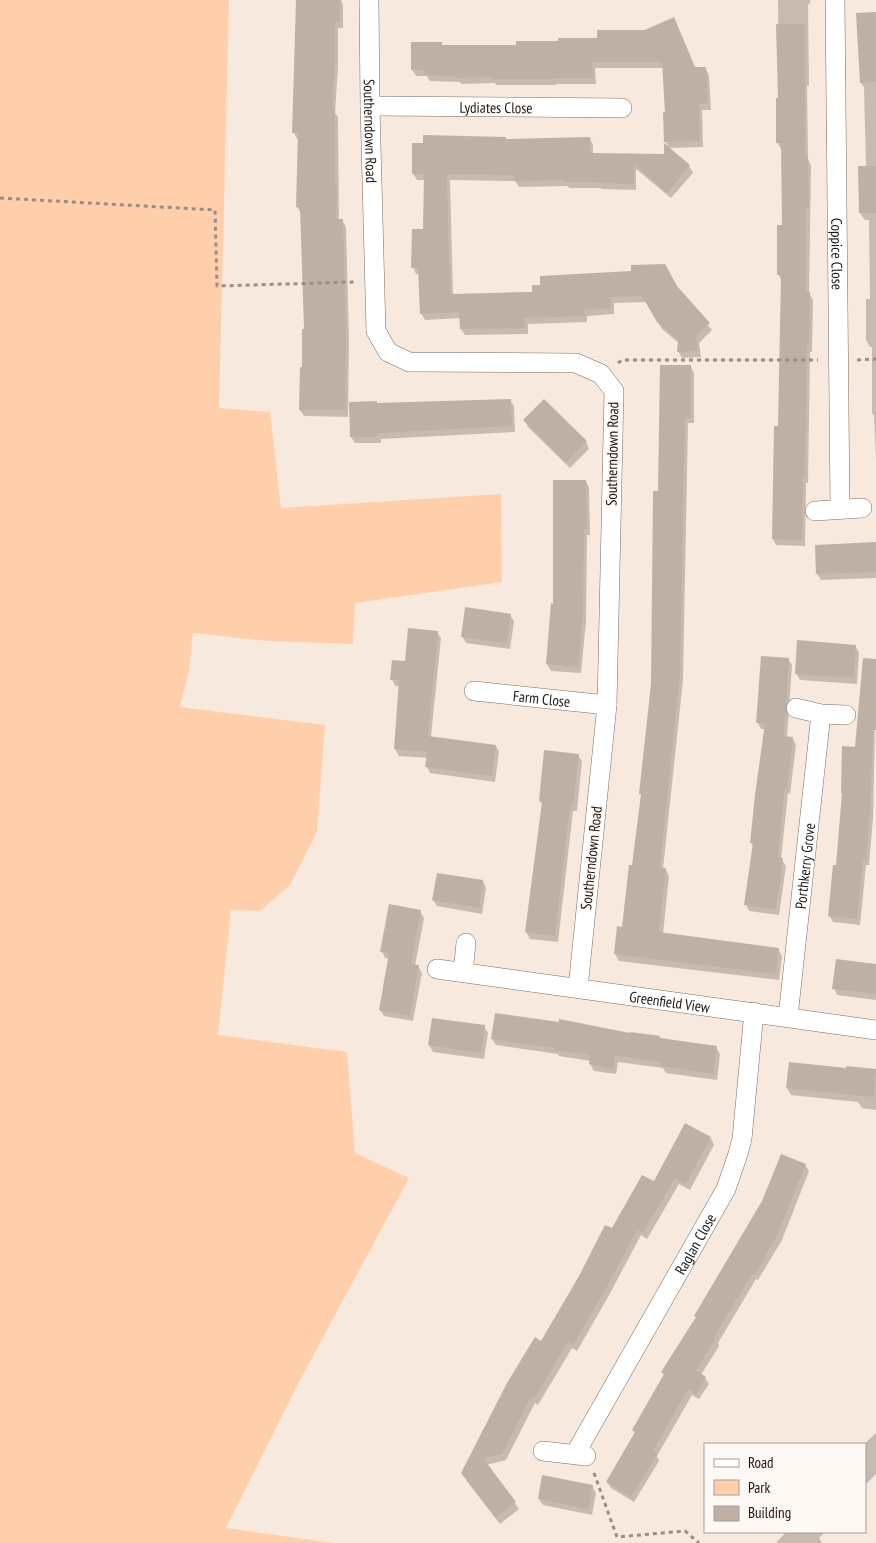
<svg xmlns="http://www.w3.org/2000/svg" width="876" height="1543" font-family="'PT Sans Narrow',sans-serif">
	<rect width="100%" height="100%" fill="#f8e9de"/>
	<path fill="#fecfaa" d="M 0,0 L 229,0 L 219,408 L 270,412 L 281,508 L 501,494 L 502,582 L 355,603 L 353,644 L 269,641 L 193,633 L 189,670 L 180,707 L 325,725 L 317,832 L 290,885 L 260,911 L 231,910 L 218,1035 L 347,1052 L 355,1153 L 409,1178 L 300,1380 L 226,1528 L 333,1543 L 0,1543 Z"/>
	<g fill="#0003">
		<path d="M 297,0 L 341,0 L 343,5 L 343,28 L 338,28 L 338,67 L 335,113 L 338,117 L 339,220 L 342,220 L 346,227 L 349,339 L 348,417 L 304,416 L 300,410 L 305,330 L 301,213 L 297,207 L 299,139 L 297,139 L 294,133 Z"/>
		<path d="M 778,0 L 810,0 L 810,4 L 808,4 L 809,86 L 807,86 L 808,159 L 811,165 L 809,293 L 813,300 L 812,352 L 810,352 L 808,483 L 806,483 L 805,546 L 776,545 L 773,539 L 780,427 L 782,281 L 778,274 L 783,226 L 783,149 L 781,149 L 777,142 L 779,99 Z"/>
		<path d="M 876,14 L 876,459 L 874,416 L 872,413 L 872,347 L 870,347 L 866,340 L 866,299 L 870,299 L 869,220 L 865,220 L 860,213 L 866,167 L 864,87 L 861,83 Z"/>
		<path d="M 560,39 L 695,69 L 705,68 L 709,75 L 711,110 L 702,110 L 703,147 L 669,148 L 665,141 L 666,113 L 663,68 L 595,68 L 596,84 L 556,84 L 556,85 L 496,85 L 495,83 L 461,84 L 460,82 L 430,81 L 427,76 L 416,76 L 412,69 L 443,46 L 518,46 L 560,43 Z"/>
		<path d="M 590,138 L 593,145 L 593,155 L 666,155 L 665,146 L 689,166 L 693,173 L 671,198 L 636,169 L 636,190 L 602,189 L 601,188 L 569,188 L 568,186 L 519,187 L 515,181 L 450,180 L 453,295 L 676,287 L 712,330 L 699,343 L 701,357 L 682,358 L 678,351 L 679,343 L 662,329 L 647,302 L 614,303 L 614,314 L 587,316 L 587,322 L 528,324 L 528,334 L 465,335 L 461,329 L 461,318 L 425,320 L 421,313 L 420,274 L 416,274 L 413,267 L 424,231 L 425,180 L 417,180 L 413,174 L 506,141 Z"/>
		<path d="M 691,367 L 694,373 L 694,423 L 688,423 L 683,680 L 663,869 L 666,870 L 669,876 L 663,934 L 778,949 L 782,956 L 779,980 L 619,961 L 615,954 L 618,927 L 623,928 L 633,866 L 642,796 L 641,794 L 652,684 Z"/>
		<path d="M 510,400 L 514,406 L 515,432 L 381,439 L 381,443 L 355,443 L 351,437 L 378,405 Z"/>
		<path d="M 525,420 L 586,442 L 589,449 L 570,468 L 528,427 Z"/>
		<path d="M 586,481 L 589,488 L 590,535 L 587,535 L 586,621 L 581,673 L 551,671 L 547,664 L 555,605 Z"/>
		<path d="M 876,545 L 876,578 L 821,580 L 817,574 Z"/>
		<path d="M 510,615 L 514,621 L 510,649 L 466,643 L 462,636 Z"/>
		<path d="M 437,632 L 441,638 L 431,737 L 496,746 L 499,752 L 495,782 L 430,773 L 427,767 L 428,758 L 399,756 L 395,749 L 400,686 L 395,686 L 392,679 L 406,662 Z"/>
		<path d="M 855,646 L 859,652 L 857,684 L 800,680 L 796,673 Z"/>
		<path d="M 788,659 L 792,665 L 787,738 L 793,739 L 796,745 L 790,794 L 788,793 L 781,859 L 786,866 L 779,915 L 749,911 L 746,904 L 754,847 L 751,843 L 766,729 L 761,729 L 758,723 Z"/>
		<path d="M 876,687 L 873,818 L 869,865 L 866,865 L 860,925 L 833,922 L 829,915 L 837,867 L 843,795 L 842,793 Z"/>
		<path d="M 578,755 L 582,761 L 577,811 L 573,811 L 558,942 L 530,939 L 526,932 L 543,806 L 540,801 Z"/>
		<path d="M 483,881 L 486,888 L 482,914 L 437,906 L 433,900 Z"/>
		<path d="M 420,911 L 424,918 L 415,966 L 418,966 L 422,973 L 413,1021 L 384,1016 L 380,1010 L 389,959 L 385,958 L 382,951 Z"/>
		<path d="M 876,965 L 876,1000 L 837,995 L 834,988 Z"/>
		<path d="M 433,1019 L 484,1026 L 488,1033 L 484,1059 L 433,1052 L 429,1045 Z"/>
		<path d="M 492,1039 L 660,1039 L 716,1047 L 720,1054 L 717,1080 L 666,1073 L 663,1068 L 618,1062 L 616,1074 L 594,1071 L 590,1064 L 591,1061 L 559,1056 L 558,1054 L 496,1045 Z"/>
		<path d="M 790,1064 L 847,1070 L 847,1068 L 876,1070 L 876,1110 L 862,1108 L 858,1102 L 791,1095 L 787,1088 Z"/>
		<path d="M 686,1125 L 711,1138 L 714,1145 L 690,1190 L 679,1184 L 647,1239 L 641,1235 L 608,1297 L 577,1351 L 572,1348 L 538,1405 L 535,1403 L 506,1460 L 486,1465 L 519,1509 L 500,1524 L 466,1480 L 542,1342 L 612,1230 L 654,1183 Z"/>
		<path d="M 805,1165 L 809,1171 L 782,1240 L 758,1280 L 756,1279 L 718,1343 L 719,1346 L 701,1375 L 705,1378 L 709,1384 L 699,1399 L 692,1395 L 657,1456 L 659,1461 L 634,1502 L 611,1488 L 607,1482 L 636,1434 L 633,1430 L 665,1376 L 662,1372 Z"/>
		<path d="M 876,1433 L 876,1474 L 865,1485 L 864,1444 Z"/>
		<path d="M 592,1486 L 596,1493 L 592,1515 L 543,1505 L 539,1499 Z"/>
		<path d="M 786,1532 L 825,1532 L 819,1538 L 822,1543 L 776,1543 Z"/>
	</g>
	<g fill="#beb0a5">
		<path d="M 296,0 L 340,0 L 340,22 L 335,22 L 335,60 L 332,109 L 335,109 L 335,185 L 337,185 L 336,219 L 343,219 L 346,331 L 345,410 L 299,410 L 300,367 L 302,367 L 302,329 L 304,329 L 300,208 L 296,207 L 298,133 L 292,133 Z"/>
		<path d="M 876,12 L 876,82 L 860,83 L 856,13 Z"/>
		<path d="M 674,17 L 695,67 L 706,67 L 708,103 L 699,104 L 700,141 L 664,142 L 663,112 L 665,112 L 662,62 L 592,62 L 593,78 L 553,78 L 553,79 L 491,79 L 491,77 L 456,78 L 456,76 L 425,75 L 425,70 L 411,70 L 411,42 L 442,42 L 442,45 L 516,45 L 516,41 L 558,41 L 558,38 L 597,38 L 597,30 L 645,30 Z"/>
		<path d="M 776,24 L 805,24 L 805,157 L 808,157 L 809,208 L 806,208 L 806,292 L 810,292 L 809,346 L 807,346 L 805,477 L 803,477 L 802,540 L 772,539 L 774,426 L 778,426 L 781,275 L 777,275 L 777,225 L 782,225 L 781,143 L 776,143 L 776,98 L 778,98 Z"/>
		<path d="M 423,135 L 506,137 L 506,139 L 590,137 L 590,153 L 664,154 L 664,143 L 690,165 L 667,193 L 634,164 L 634,184 L 597,183 L 597,182 L 564,182 L 564,180 L 514,181 L 514,175 L 447,174 L 449,267 L 451,294 L 532,292 L 532,285 L 540,285 L 540,276 L 631,271 L 631,265 L 665,264 L 677,286 L 710,323 L 696,336 L 698,351 L 677,352 L 678,340 L 657,322 L 642,296 L 611,297 L 611,308 L 584,310 L 585,316 L 525,318 L 525,328 L 460,329 L 459,312 L 420,314 L 418,268 L 411,268 L 412,229 L 423,229 L 424,174 L 412,174 L 412,143 L 423,143 Z"/>
		<path d="M 858,166 L 876,166 L 876,213 L 859,213 Z"/>
		<path d="M 660,365 L 691,365 L 691,417 L 685,417 L 680,673 L 660,868 L 666,868 L 659,932 L 779,948 L 776,974 L 614,954 L 617,926 L 622,927 L 629,865 L 632,865 L 641,794 L 639,794 L 651,684 L 653,491 L 658,491 Z"/>
		<path d="M 511,399 L 512,426 L 378,433 L 378,437 L 350,437 L 349,402 L 377,401 L 377,403 Z"/>
		<path d="M 544,399 L 587,441 L 566,463 L 523,420 Z"/>
		<path d="M 553,480 L 586,480 L 587,529 L 584,529 L 583,614 L 578,667 L 546,664 L 551,603 L 553,604 Z"/>
		<path d="M 876,542 L 876,572 L 816,574 L 815,545 Z"/>
		<path d="M 465,607 L 511,614 L 507,643 L 461,637 Z"/>
		<path d="M 408,628 L 438,631 L 428,736 L 496,745 L 492,776 L 425,767 L 427,752 L 394,749 L 399,680 L 390,680 L 392,660 L 405,661 Z"/>
		<path d="M 797,640 L 856,645 L 854,678 L 795,674 Z"/>
		<path d="M 761,656 L 789,658 L 784,736 L 793,737 L 787,788 L 785,787 L 778,857 L 783,858 L 776,909 L 744,905 L 753,843 L 750,843 L 755,795 L 765,723 L 756,723 Z"/>
		<path d="M 863,658 L 876,659 L 876,730 L 873,730 L 870,810 L 866,859 L 863,859 L 857,919 L 828,916 L 833,865 L 836,865 L 842,793 L 841,793 L 842,746 L 855,747 Z"/>
		<path d="M 544,750 L 579,754 L 573,805 L 570,805 L 555,936 L 525,932 L 542,802 L 539,801 Z"/>
		<path d="M 437,873 L 483,880 L 479,908 L 432,900 Z"/>
		<path d="M 389,904 L 421,910 L 411,964 L 419,965 L 410,1016 L 379,1010 L 389,953 L 380,952 Z"/>
		<path d="M 836,959 L 876,964 L 876,994 L 832,989 Z"/>
		<path d="M 495,1013 L 559,1022 L 559,1019 L 630,1033 L 630,1032 L 660,1036 L 660,1038 L 717,1046 L 713,1074 L 660,1066 L 661,1062 L 619,1056 L 615,1056 L 613,1069 L 589,1064 L 590,1055 L 554,1050 L 555,1048 L 491,1039 Z"/>
		<path d="M 432,1018 L 485,1025 L 481,1053 L 428,1045 Z"/>
		<path d="M 789,1062 L 846,1068 L 846,1066 L 876,1069 L 874,1097 L 786,1088 Z"/>
		<path d="M 685,1123 L 711,1137 L 686,1184 L 675,1178 L 643,1233 L 637,1230 L 605,1290 L 573,1345 L 568,1342 L 534,1399 L 531,1397 L 502,1454 L 483,1458 L 516,1502 L 496,1518 L 461,1473 L 507,1383 L 535,1337 L 541,1341 L 579,1276 L 605,1225 L 612,1228 L 642,1175 L 654,1181 Z"/>
		<path d="M 781,1154 L 806,1164 L 778,1233 L 755,1275 L 752,1274 L 714,1337 L 716,1338 L 696,1370 L 706,1377 L 696,1394 L 688,1389 L 653,1451 L 657,1454 L 631,1497 L 606,1482 L 635,1432 L 632,1430 L 664,1374 L 661,1372 L 696,1317 L 694,1316 L 762,1201 Z"/>
		<path d="M 542,1475 L 593,1485 L 588,1509 L 538,1499 Z"/>
	</g>
	<g fill="none" stroke-linecap="round" stroke-linejoin="round">
		<defs>
			<g id="street">
				<path id="s1" d="M 369,0 L 370,106 L 376,331 L 388,352 L 409,362 L 576,363 L 601,374 L 614,391 L 607,705 L 578,988"/>
				<path id="s2" d="M 835,0 L 840,508"/>
				<path id="s3" d="M 370,106 L 622,108"/>
				<path d="M 815,511 L 862,508"/>
				<path id="s4" d="M 474,691 L 607,705"/>
				<path d="M 796,708 L 821,714 L 846,715"/>
				<path id="s5" d="M 437,969 L 876,1030"/>
				<path d="M 463,972 L 466,943"/>
				<path id="s6" d="M 788,1017 L 821,714"/>
				<path d="M 543,1451 L 586,1456"/>
				<path id="s7" d="M 575,1454 L 726,1189 L 738,1154 L 742,1139 L 754,1012"/>
			</g>
		</defs>
		<use href="#street" stroke="#796c62" stroke-width="20"/>
		<g stroke="#998e86" stroke-width="3" stroke-dasharray="4 4" stroke-linecap="butt">
			<path d="M 0,198 L 215,210 L 217,286 L 354,282"/>
			<path d="M 857,360 L 876,359"/>
			<path d="M 618,363 L 622,360 L 818,360"/>
			<path d="M 594,1473 L 617,1537 L 685,1531 L 699,1543"/>
		</g>
		<use href="#street" stroke="#fff" stroke-width="19"/>
	</g>
	<g text-anchor="middle" dominant-baseline="central" stroke-width="4" stroke-linejoin="round" paint-order="stroke">
		<g font-size="15" fill="#1b1612" stroke="#fef8f4">
			<text stroke="none"><textPath href="#s3" startOffset="126">Lydiates Close</textPath></text>
			<text stroke="none"><textPath href="#s1" startOffset="131">Southerndown Road</textPath></text>
			<text stroke="none"><textPath href="#s2" startOffset="254">Coppice Close</textPath></text>
			<text transform="translate(612 454) rotate(-89)">Southerndown Road</text>
			<text stroke="none"><textPath href="#s4" startOffset="68">Farm Close</textPath></text>
			<text transform="translate(591 858) rotate(-84)">Southerndown Road</text>
			<text stroke="none"><textPath href="#s6" startOffset="152">Porthkerry Grove</textPath></text>
			<text stroke="none"><textPath href="#s5" startOffset="235">Greenfield View</textPath></text>
			<text stroke="none"><textPath href="#s7" startOffset="242">Raglan Close</textPath></text>
		</g>
	</g>
	<rect x="704" y="1443" width="162" height="90" fill="#fef8f4" stroke="#a39e9a"/>
	<rect x="714" y="1459" width="25" height="8" fill="#ffffff" stroke="#a39e9a"/>
	<text x="748" y="1468" font-size="15" fill="#1b1612">Road</text>
	<rect x="714" y="1480" width="25" height="15" fill="#fecfaa" stroke="#a39e9a"/>
	<text x="748" y="1493" font-size="15" fill="#1b1612">Park</text>
	<rect x="714" y="1506" width="25" height="15" fill="#beb0a5" stroke="#a39e9a"/>
	<text x="748" y="1518" font-size="15" fill="#1b1612">Building</text>
</svg>
